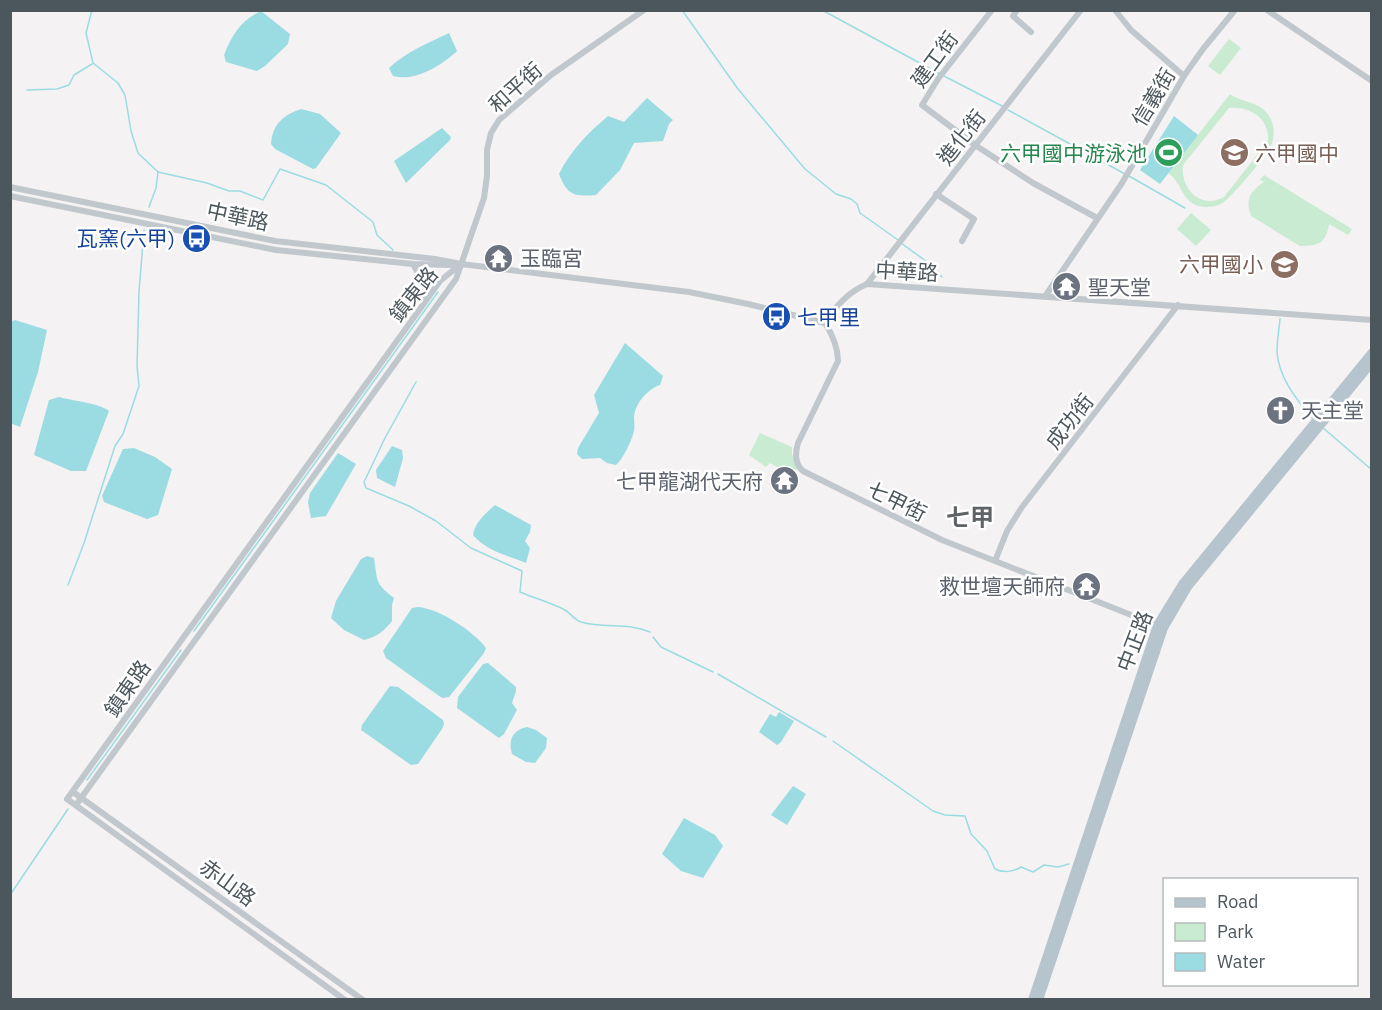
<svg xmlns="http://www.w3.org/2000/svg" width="1382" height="1010" font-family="'IBM Plex Sans','Noto Sans TC',sans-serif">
	<rect width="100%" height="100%" fill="#f4f2f3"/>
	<g fill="#c8ebd1" fill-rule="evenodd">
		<path d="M 1229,39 L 1241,48 L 1220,75 L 1208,66 Z"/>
		<path d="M 1230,94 C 1242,103 1260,101 1269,116 C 1274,124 1275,133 1272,143 C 1269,153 1235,193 1225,201 C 1218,207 1208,208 1199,206 C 1181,201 1182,182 1168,173 ZM 1229,108 C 1249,106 1270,118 1268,141 L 1224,197 C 1201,210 1180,189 1183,165 Z"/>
		<path d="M 1264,175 L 1352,229 L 1348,235 L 1329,224 C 1326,243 1319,246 1300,246 L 1251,216 C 1245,200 1250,191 1264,182 L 1260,180 Z"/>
		<path d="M 1191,213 L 1211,230 L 1196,246 L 1177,229 Z"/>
		<path d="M 760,433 L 792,447 L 792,454 L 798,467 L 795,472 L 777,467 L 770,463 L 766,467 L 749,455 Z"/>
	</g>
	<g fill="#9adce2">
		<path d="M 261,11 L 290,34 L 288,44 L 265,66 L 257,71 L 226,62 L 224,55 C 232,35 241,20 261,11 Z"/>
		<path d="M 449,33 L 457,51 C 441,66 415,82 393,76 L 389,68 C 406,52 428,43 449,33 Z"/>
		<path d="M 647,98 L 673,120 L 669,124 L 663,141 L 634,143 L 620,170 L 596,195 C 574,197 567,195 559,174 C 571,150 588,133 608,116 L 624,122 Z"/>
		<path d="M 301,109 L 320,114 L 341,133 L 316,168 L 313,169 L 275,149 L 271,144 C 272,125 283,115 301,109 Z"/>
		<path d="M 1174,116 L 1198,135 L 1160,184 L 1140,170 Z"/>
		<path d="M 442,128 L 451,137 L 450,140 L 406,183 L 394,161 Z"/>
		<path d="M 15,320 L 47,330 L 38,372 L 20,427 L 10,423 L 10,322 Z"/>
		<path d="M 625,343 L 663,376 L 660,385 C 648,389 635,403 634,417 C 634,422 635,426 634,431 C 632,440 623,459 616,465 L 607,463 L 600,458 L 582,459 L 577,454 L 578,448 L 599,413 L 594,395 Z"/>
		<path d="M 59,397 C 73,401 99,403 109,411 L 86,471 L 71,471 L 34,455 L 49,400 Z"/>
		<path d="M 392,446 L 402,450 L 403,458 L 395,487 L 377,478 L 376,470 Z"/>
		<path d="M 134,448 L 155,457 L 172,469 L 158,515 L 147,519 L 104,502 L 102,496 L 123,449 Z"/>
		<path d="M 338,453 L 356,464 L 326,516 L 311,518 L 308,502 L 310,493 Z"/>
		<path d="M 495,505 L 531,525 L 530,532 L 525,541 L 530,548 L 526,563 C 508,556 485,550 473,535 C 475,522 486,513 495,505 Z"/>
		<path d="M 367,556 L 374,558 C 378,582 374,582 394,598 L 392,605 L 392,621 C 383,632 377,637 364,640 L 344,630 L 331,618 L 336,601 L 361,559 Z"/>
		<path d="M 418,607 C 440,609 473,631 486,648 L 484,653 L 449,697 L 442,698 L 386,658 L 383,651 L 412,608 Z"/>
		<path d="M 488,663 L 516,687 L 516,691 L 512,703 L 517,710 L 504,734 L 499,738 L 457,708 L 458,697 L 483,664 Z"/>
		<path d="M 390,686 L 398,687 L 443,720 L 444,724 L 442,729 L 418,764 L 411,765 L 361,730 L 362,725 Z"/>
		<path d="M 779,712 L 794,721 L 781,742 L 777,745 L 759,732 L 770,714 L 776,717 Z"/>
		<path d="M 527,727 L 536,730 L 547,738 L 546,748 L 535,763 L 526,762 L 512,754 C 508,741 512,730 527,727 Z"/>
		<path d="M 793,786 L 806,794 L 787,825 L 771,815 Z"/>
		<path d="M 684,818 L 715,835 L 723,846 L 703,878 L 681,871 L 662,854 Z"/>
	</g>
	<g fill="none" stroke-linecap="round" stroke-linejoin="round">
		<g stroke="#9adce2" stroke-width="1.5">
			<path d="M 92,10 L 86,33 L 93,63 L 118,83 L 125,95 L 131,131 L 138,153 L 158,172 L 156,188 L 149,207"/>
			<path d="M 682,10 L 738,89 L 805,169 L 836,194 L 851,199 L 857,204 L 860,213 L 898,240"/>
			<path d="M 822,10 L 940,74"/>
			<path d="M 944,76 L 1004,107"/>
			<path d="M 27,90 L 57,89 L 69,85 L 74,75 L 92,64"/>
			<path d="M 1008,110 L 1125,174"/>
			<path d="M 158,172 L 207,183 L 229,191 L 240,191 L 263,200 L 280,169 L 326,185 L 373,222 L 377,235 L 393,250"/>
			<path d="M 1129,176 L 1185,208"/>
			<path d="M 901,243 L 930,264 L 942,277"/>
			<path d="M 1280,319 C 1279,329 1277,341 1277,352 C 1279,378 1296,399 1312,418"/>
			<path d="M 416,382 L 385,438 L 364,482 L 366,488 L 409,506 L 436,521 L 471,548 L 522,571 L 520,592 C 534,598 549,602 563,609 C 570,612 574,620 581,622 C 605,629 627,622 650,632"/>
			<path d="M 1322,427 L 1372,470"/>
			<path d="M 68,585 L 84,543 L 115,446 L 123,434 L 139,386 L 137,366 L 139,292 L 144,230"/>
			<path d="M 194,631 L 438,292"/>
			<path d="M 653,637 L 661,647 L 713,672"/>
			<path d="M 718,674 L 826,737"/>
			<path d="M 833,741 L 933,811 L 945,815 L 965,816 L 971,834 L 987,851 L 995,869 C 1003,873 1013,872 1021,867 L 1033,872 L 1044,865 L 1058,867 L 1069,864"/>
			<path d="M 87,780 L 181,650"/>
			<path d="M 10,895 L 68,809"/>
		</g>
		<g stroke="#c0c8cd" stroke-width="6">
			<path d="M 992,10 L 938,79 L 922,105 L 975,145 L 1033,183 L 1097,218"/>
			<path d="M 1017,10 L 1013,16 L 1031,32"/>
			<path d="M 1115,10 L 1131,30 L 1184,76"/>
			<path d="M 1267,10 L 1372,81"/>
			<path d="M 10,187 L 275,241 L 435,259 L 461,264 L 689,292 L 748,304 L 825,323"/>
			<path d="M 936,194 L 974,219 L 962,241"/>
			<path d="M 10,196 L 276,250 L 413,264 L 451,265"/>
			<path d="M 413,264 L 426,287 L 425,299"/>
			<path d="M 867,284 L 1081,10"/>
			<path d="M 1046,295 L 1122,183 L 1184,76 L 1203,49 L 1235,10"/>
			<path d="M 825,323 C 836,306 848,292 867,284 L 1372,320"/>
			<path d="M 825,323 C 832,334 838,348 838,361 L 798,443 C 795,453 795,464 803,471 L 942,540 L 1159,626"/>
			<path d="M 995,561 L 1007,531 L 1022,507 L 1178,305"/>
			<path d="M 73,792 L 363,1000"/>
			<path d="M 76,805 L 456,279 L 484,198 L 487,176 L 487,150 L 491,133 L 499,120 L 551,75 L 644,10"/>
			<path d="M 345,1000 L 67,799 L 425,302 L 440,281 L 461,264"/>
		</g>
		<g stroke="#b6c4cd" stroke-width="8">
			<path d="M 1032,1000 L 1157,625 L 1182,584 L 1372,352"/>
			<path d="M 1039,1000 L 1164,628 L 1188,587 L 1372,363"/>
		</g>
	</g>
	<defs>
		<symbol id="stadium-disc" viewBox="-11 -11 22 22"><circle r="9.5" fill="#2e9e5b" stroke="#fff"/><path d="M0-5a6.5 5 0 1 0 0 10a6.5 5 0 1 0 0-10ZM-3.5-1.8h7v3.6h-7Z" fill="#fff"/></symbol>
		<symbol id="school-disc" viewBox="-11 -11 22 22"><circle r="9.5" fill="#8d6e63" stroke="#fff"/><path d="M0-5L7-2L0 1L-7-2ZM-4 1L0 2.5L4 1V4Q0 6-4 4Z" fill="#fff"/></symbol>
		<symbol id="bus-disc" viewBox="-11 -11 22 22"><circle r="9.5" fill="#1a4fb4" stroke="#fff"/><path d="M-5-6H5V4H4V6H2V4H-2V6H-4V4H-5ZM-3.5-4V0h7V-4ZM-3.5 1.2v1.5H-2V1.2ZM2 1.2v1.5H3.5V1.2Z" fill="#fff"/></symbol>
		<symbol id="temple-disc" viewBox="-11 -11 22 22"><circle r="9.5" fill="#6b7280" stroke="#fff"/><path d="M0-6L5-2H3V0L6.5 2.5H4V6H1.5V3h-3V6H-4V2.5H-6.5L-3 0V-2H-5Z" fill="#fff"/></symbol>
		<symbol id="church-disc" viewBox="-11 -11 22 22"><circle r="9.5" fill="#6b7280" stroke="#fff"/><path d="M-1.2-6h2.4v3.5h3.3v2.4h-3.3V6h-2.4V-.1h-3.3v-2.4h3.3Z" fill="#fff"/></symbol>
	</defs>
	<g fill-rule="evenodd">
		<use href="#stadium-disc" x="1152" y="136" width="33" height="33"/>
		<use href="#school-disc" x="1218" y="136" width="33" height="33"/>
		<use href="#bus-disc" x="180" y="222" width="33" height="33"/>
		<use href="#temple-disc" x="482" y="242" width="33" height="33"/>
		<use href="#school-disc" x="1268" y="248" width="33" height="33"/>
		<use href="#temple-disc" x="1050" y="270" width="33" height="33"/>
		<use href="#bus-disc" x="760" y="300" width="33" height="33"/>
		<use href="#church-disc" x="1264" y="394" width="33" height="33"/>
		<use href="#temple-disc" x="768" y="464" width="33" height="33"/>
		<use href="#temple-disc" x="1070" y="570" width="33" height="33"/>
	</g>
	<g text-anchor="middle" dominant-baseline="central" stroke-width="5" stroke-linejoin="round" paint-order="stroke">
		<g font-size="21" fill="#4c575d" stroke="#fff">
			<text transform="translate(934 59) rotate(-54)">建工街</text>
			<text transform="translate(515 87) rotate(-42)">和平街</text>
			<text transform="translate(1153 97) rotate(-59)">信義街</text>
			<text transform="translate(961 137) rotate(-52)">進化街</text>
			<text transform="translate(238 216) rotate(12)">中華路</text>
			<text transform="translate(907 271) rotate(3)">中華路</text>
			<text transform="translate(413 294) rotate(-51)">鎮東路</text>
			<text transform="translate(1069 421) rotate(-52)">成功街</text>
			<text transform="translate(897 501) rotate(26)">七甲街</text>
			<text transform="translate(1134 641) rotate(-69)">中正路</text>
			<text transform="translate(127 688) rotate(-55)">鎮東路</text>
			<text transform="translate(228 882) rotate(36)">赤山路</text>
		</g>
		<g font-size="21" fill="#27864d" stroke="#fff" text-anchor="end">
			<text x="1147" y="153">六甲國中游泳池</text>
		</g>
		<g font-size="21" fill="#785e54" stroke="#fff" text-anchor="start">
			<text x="1255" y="153">六甲國中</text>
			<text x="1263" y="264" text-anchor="end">六甲國小</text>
		</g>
		<g font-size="21" fill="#164399" stroke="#fff" text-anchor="end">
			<text x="175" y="238">瓦窯(六甲)</text>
			<text x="797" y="317" text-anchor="start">七甲里</text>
		</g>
		<g font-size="21" fill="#5b616d" stroke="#fff" text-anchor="start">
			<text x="520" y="258">玉臨宮</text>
			<text x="1088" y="287">聖天堂</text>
			<text x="1301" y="410">天主堂</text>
			<text x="763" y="481" text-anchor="end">七甲龍湖代天府</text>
			<text x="1065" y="586" text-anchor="end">救世壇天師府</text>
		</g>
		<g font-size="24" font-weight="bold" fill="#5f6366" stroke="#fff">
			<text x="970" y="517">七甲</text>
		</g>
	</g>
	<rect width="1382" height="1010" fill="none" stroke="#4c575d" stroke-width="24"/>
	<rect x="1163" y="878" width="195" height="108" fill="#ffffff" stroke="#b7bcbe" stroke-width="1.5"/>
	<rect x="1175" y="898" width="30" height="9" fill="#b6c4cd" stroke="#b7bcbe" stroke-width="1.5"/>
	<text x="1217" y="908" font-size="18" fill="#4c575d">Road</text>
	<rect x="1175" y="923" width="30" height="18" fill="#c8ebd1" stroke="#b7bcbe" stroke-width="1.5"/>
	<text x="1217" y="938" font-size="18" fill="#4c575d">Park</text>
	<rect x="1175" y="953" width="30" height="18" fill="#9adce2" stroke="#b7bcbe" stroke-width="1.5"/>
	<text x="1217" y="968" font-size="18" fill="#4c575d">Water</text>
</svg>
